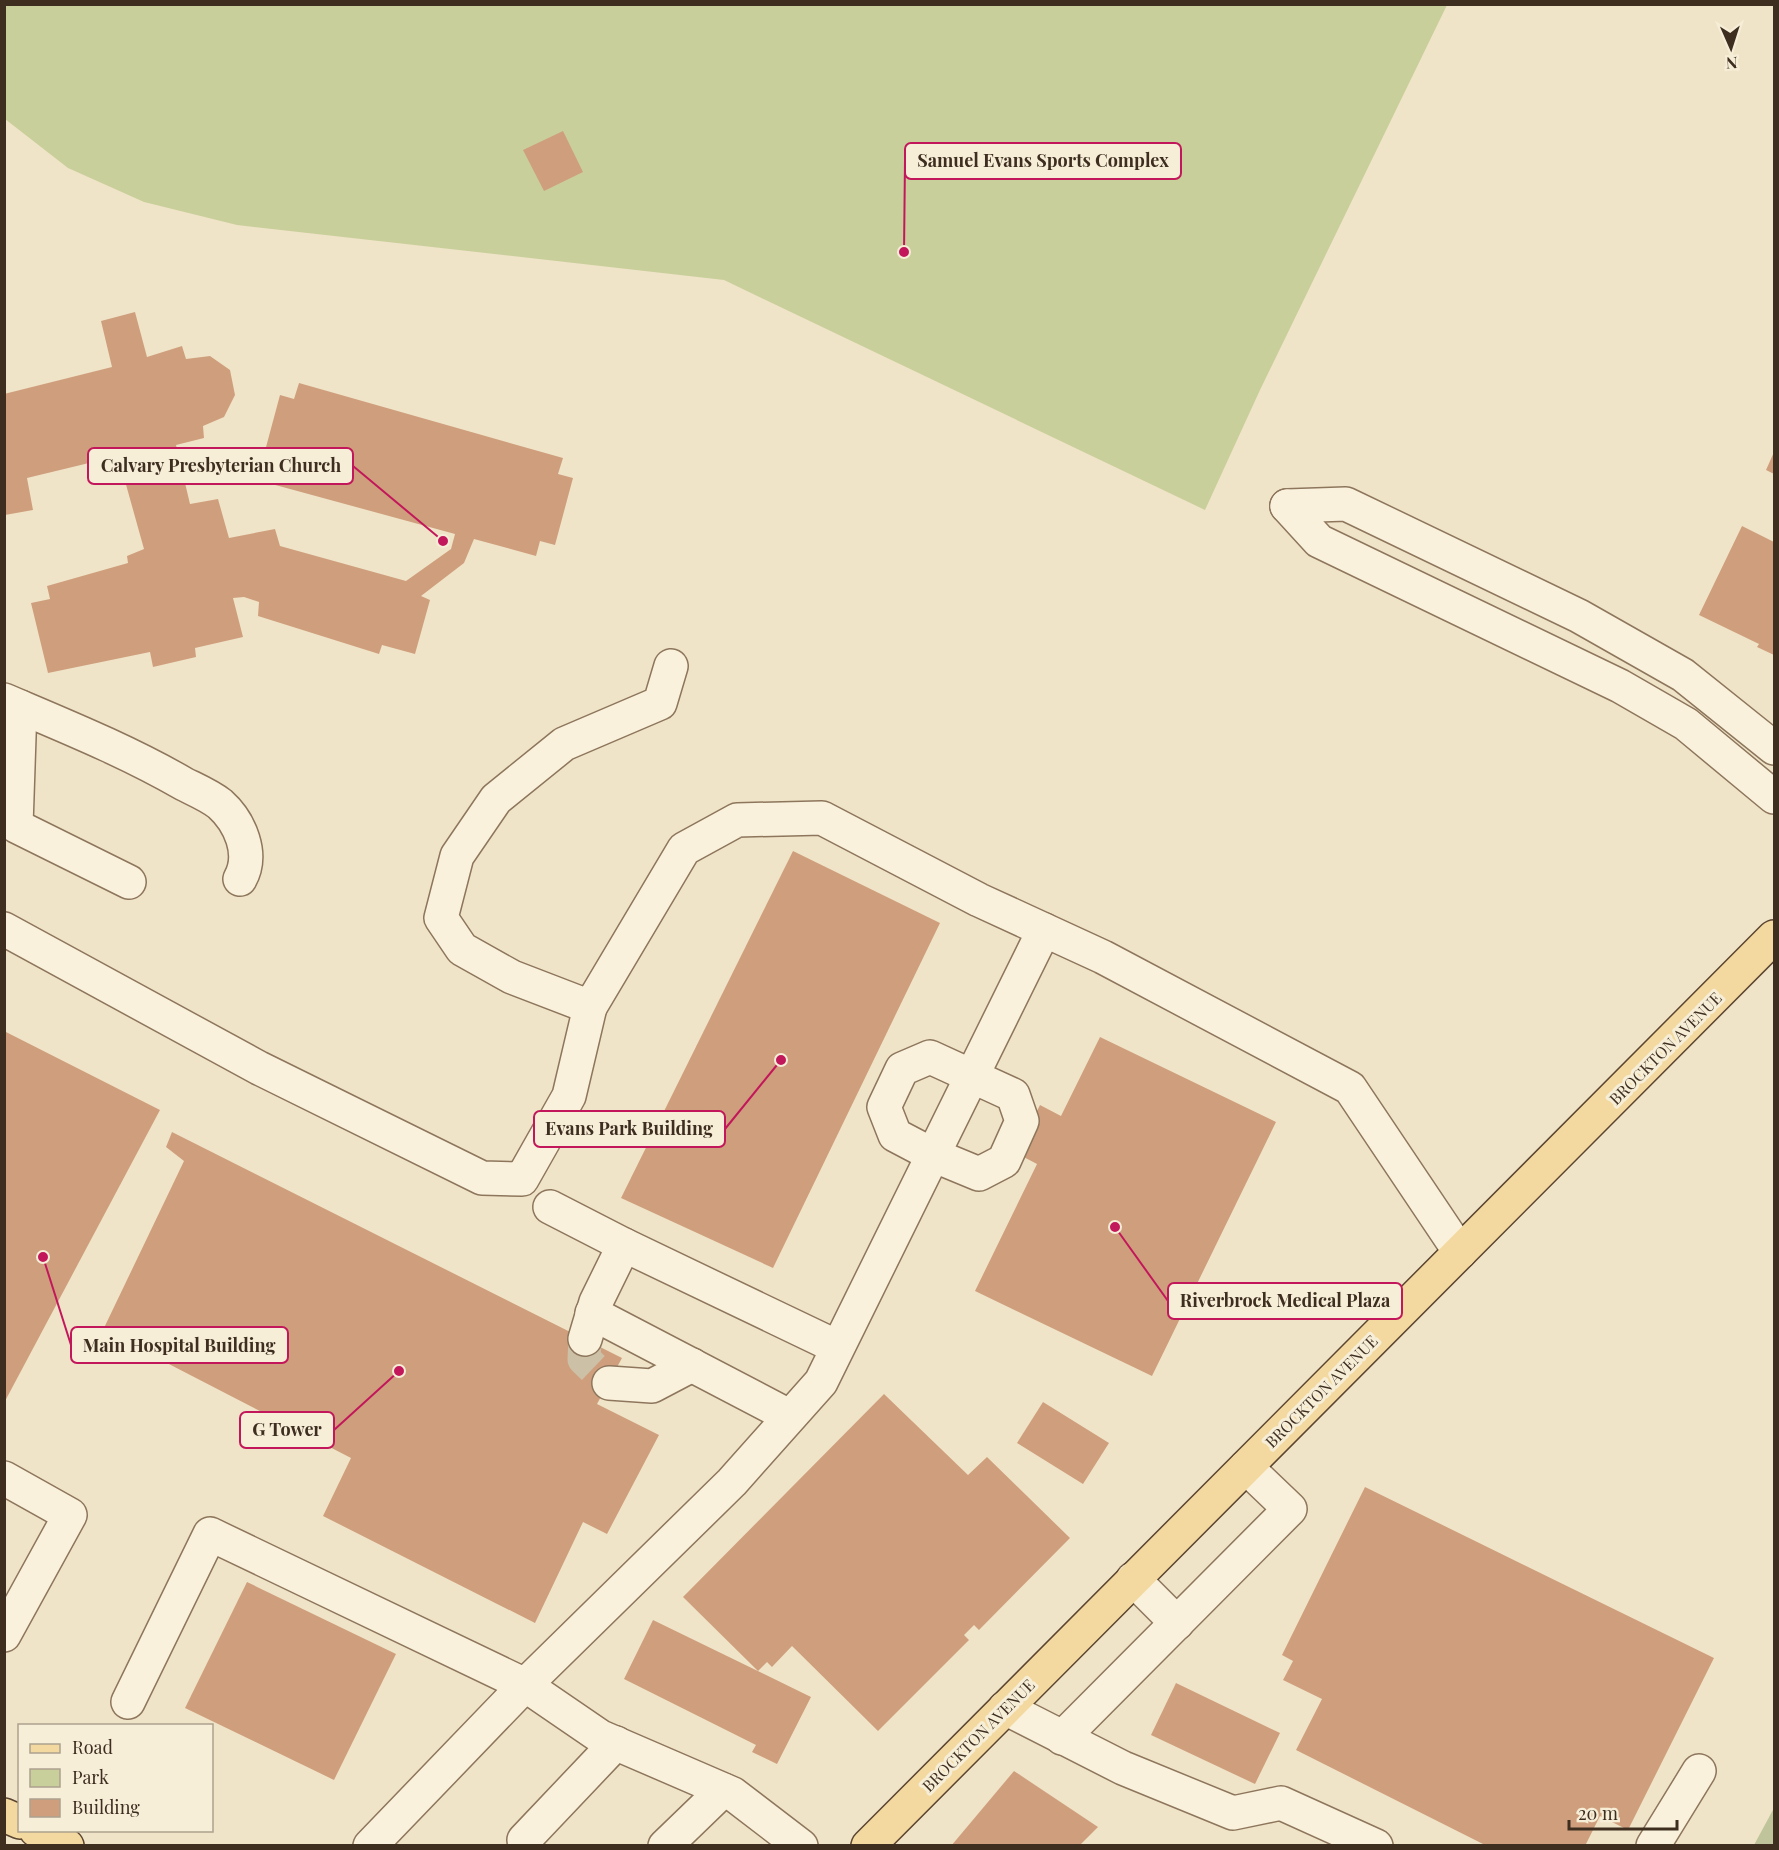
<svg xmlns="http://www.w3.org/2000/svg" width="1779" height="1850" font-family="'Playfair Display',serif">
	<rect width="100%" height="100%" fill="#f0e4c8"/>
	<path fill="#c9cf9b" d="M 4,5 L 1447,5 L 1260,390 L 1205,510 L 724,280 L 237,225 L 144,202 L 68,168 L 5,119 Z"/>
	<path fill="#bfc49a" d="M 1774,1808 L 1774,1845 L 1754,1845 Z"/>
	<g fill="#cf9f7d">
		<path d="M 563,131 L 583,172 L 544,191 L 523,150 Z"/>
		<path d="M 135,312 L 147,357 L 182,346 L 186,359 L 210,356 L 230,370 L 235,395 L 224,417 L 203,426 L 204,438 L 176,445 L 190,504 L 218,499 L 229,538 L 275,529 L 280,546 L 406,581 L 451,549 L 455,534 L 268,483 L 273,465 L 262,462 L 280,395 L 294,399 L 299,383 L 563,458 L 558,474 L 573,478 L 555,545 L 540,541 L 536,556 L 474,539 L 464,563 L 421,596 L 430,600 L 415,654 L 382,645 L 379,654 L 258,616 L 259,602 L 244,597 L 233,598 L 243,637 L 195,648 L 196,657 L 153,667 L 150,652 L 48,673 L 31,603 L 50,599 L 47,586 L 128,563 L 127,556 L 144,549 L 118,456 L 27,478 L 33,510 L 5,515 L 4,394 L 112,367 L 101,321 Z"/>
		<path d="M 1774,452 L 1774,474 L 1766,470 Z"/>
		<path d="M 1742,526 L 1774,542 L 1774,655 L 1757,647 L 1759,644 L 1699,615 Z"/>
		<path d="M 793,851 L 940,923 L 773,1268 L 621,1198 Z"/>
		<path d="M 4,1031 L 160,1110 L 4,1403 Z"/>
		<path d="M 1100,1037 L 1276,1122 L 1152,1376 L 975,1291 L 1037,1164 L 1016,1153 L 1040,1105 L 1061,1116 Z"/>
		<path d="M 172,1132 L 622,1358 L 597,1404 L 659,1435 L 607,1534 L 583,1522 L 535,1623 L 323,1516 L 351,1458 L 103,1330 L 184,1161 L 166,1147 Z"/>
		<path d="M 884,1394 L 968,1475 L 987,1457 L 1070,1538 L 979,1630 L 974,1625 L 964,1635 L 969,1640 L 878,1731 L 792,1646 L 772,1667 L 767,1662 L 758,1671 L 683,1597 Z"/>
		<path d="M 1043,1402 L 1109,1443 L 1083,1484 L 1017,1443 Z"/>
		<path d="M 1365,1487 L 1714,1658 L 1628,1830 L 1600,1816 L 1585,1846 L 1487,1846 L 1296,1750 L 1322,1699 L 1283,1680 L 1293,1661 L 1282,1655 Z"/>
		<path d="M 247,1582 L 396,1654 L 334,1780 L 185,1708 Z"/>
		<path d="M 653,1620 L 811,1697 L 777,1764 L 752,1752 L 756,1745 L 624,1679 Z"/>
		<path d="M 1176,1683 L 1280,1733 L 1255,1784 L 1151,1735 Z"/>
		<path d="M 1014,1771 L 1098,1827 L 1079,1846 L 951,1846 Z"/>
	</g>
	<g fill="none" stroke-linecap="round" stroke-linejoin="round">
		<path stroke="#ccc0a6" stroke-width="33" stroke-dasharray="33 16" stroke-linecap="butt" d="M 585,1339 L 584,1359 L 609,1383"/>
		<defs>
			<g id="minor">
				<path d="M 1287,506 L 1319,541 L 1620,686 L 1686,724 L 1774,797"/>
				<path d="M 1287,506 L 1346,504 L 1579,616 L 1683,675 L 1774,748"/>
				<path d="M 671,666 L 660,703 L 564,744 L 496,799 L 457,856 L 441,918 L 462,949 L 512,977 L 590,1007 L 684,849 L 737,820 L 822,818 L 979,900 L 1103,957 L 1350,1088 L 1460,1252"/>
				<path d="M 4,700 C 65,726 127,751 184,784 C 196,790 210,796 220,804 C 240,822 254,854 240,879"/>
				<path d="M 20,707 L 16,826 L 129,882"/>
				<path d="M 4,929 L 259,1068 L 482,1178 L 522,1179 L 569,1096 L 590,1007"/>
				<path d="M 930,1057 L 1013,1095 L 1022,1121 L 1004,1161 L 979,1174 L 933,1155 L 895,1135 L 884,1107 L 902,1069 Z"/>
				<path d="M 550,1207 L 624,1245"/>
				<path d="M 592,1313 L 789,1416"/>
				<path d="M 585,1339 L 596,1302 L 624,1245 L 837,1347"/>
				<path d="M 609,1383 L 652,1386 L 692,1365"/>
				<path d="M 4,1478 L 70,1515 L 4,1635"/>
				<path d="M 1133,1579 L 1177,1623"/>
				<path d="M 128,1702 L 210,1534 L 525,1685 L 732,1482 L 821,1382 L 1044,930"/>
				<path d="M 1005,1708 L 1123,1768 L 1233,1813 L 1281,1803 L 1376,1846"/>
				<path d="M 1062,1738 L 1290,1509 L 1246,1467"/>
				<path d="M 524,1840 L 616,1743"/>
				<path d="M 370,1846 L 525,1685 L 601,1737 L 733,1794 L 801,1846"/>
				<path d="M 665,1846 L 723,1790"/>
				<path d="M 1653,1846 L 1699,1771"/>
			</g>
			<g id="major">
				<path d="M 4,1815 L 20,1822"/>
				<path d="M 36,1830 L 67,1846"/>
				<path d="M 868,1846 L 1774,937"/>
			</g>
		</defs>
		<use href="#minor" stroke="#8d765c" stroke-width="36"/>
		<use href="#major" stroke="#5b4430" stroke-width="36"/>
		<use href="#minor" stroke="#faf1dc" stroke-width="33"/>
		<use href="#major" stroke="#f3d9a0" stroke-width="33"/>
	</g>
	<g text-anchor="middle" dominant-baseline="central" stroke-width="6" stroke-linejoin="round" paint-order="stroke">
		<g font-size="16" fill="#3d2e20" stroke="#f7eed8">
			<text transform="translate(1665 1048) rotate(-45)">BROCKTON AVENUE</text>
			<text transform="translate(1321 1391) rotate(-45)">BROCKTON AVENUE</text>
			<text transform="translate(978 1735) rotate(-45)">BROCKTON AVENUE</text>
		</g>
	</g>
	<path fill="none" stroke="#c2185b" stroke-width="2" d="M904 252L905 161M443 541L353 466M781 1060L725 1129M1115 1227L1168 1301M43 1257L71 1345M399 1371L334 1430"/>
	<g fill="#c2185b" stroke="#f7eed8" stroke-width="2">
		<circle cx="904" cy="252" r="6"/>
		<circle cx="443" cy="541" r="6"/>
		<circle cx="781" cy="1060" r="6"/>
		<circle cx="1115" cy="1227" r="6"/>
		<circle cx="43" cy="1257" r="6"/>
		<circle cx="399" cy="1371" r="6"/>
	</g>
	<g fill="#f7eed8" stroke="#c2185b" stroke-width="2">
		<rect x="905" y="143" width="276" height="36" rx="6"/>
		<rect x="88" y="448" width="265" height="36" rx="6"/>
		<rect x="534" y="1111" width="191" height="36" rx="6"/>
		<rect x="1168" y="1283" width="234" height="36" rx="6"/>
		<rect x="71" y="1327" width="217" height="36" rx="6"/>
		<rect x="240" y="1412" width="94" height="36" rx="6"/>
	</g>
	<g font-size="18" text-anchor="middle" font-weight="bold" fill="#3d2e20">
		<text x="1043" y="167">Samuel Evans Sports Complex</text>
		<text x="221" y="472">Calvary Presbyterian Church</text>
		<text x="629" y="1135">Evans Park Building</text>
		<text x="1285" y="1307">Riverbrock Medical Plaza</text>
		<text x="179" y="1352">Main Hospital Building</text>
		<text x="287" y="1436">G Tower</text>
	</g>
	<rect width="1779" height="1850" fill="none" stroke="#3d2e20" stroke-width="12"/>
	<rect x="18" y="1724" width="195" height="108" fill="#f7eed8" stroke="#ada18e" stroke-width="1.5"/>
	<rect x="30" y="1744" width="30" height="9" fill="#f3d9a0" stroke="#ada18e" stroke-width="1.5"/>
	<text x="72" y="1754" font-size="18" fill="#3d2e20">Road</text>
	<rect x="30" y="1769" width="30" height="18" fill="#c9cf9b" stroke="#ada18e" stroke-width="1.5"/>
	<text x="72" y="1784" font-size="18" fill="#3d2e20">Park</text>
	<rect x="30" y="1799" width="30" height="18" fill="#cf9f7d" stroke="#ada18e" stroke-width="1.5"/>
	<text x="72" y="1814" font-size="18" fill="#3d2e20">Building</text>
	<g transform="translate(1731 48) rotate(177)" stroke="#f7eed8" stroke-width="4.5" paint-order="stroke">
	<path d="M0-4.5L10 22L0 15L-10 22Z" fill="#3d2e20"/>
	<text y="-9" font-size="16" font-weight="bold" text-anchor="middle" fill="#3d2e20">N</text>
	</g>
	<path d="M1569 1820v9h108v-9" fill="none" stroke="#3d2e20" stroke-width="3"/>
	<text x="1578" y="1820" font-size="18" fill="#3d2e20" stroke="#f7eed8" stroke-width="4.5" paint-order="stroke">20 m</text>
</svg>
